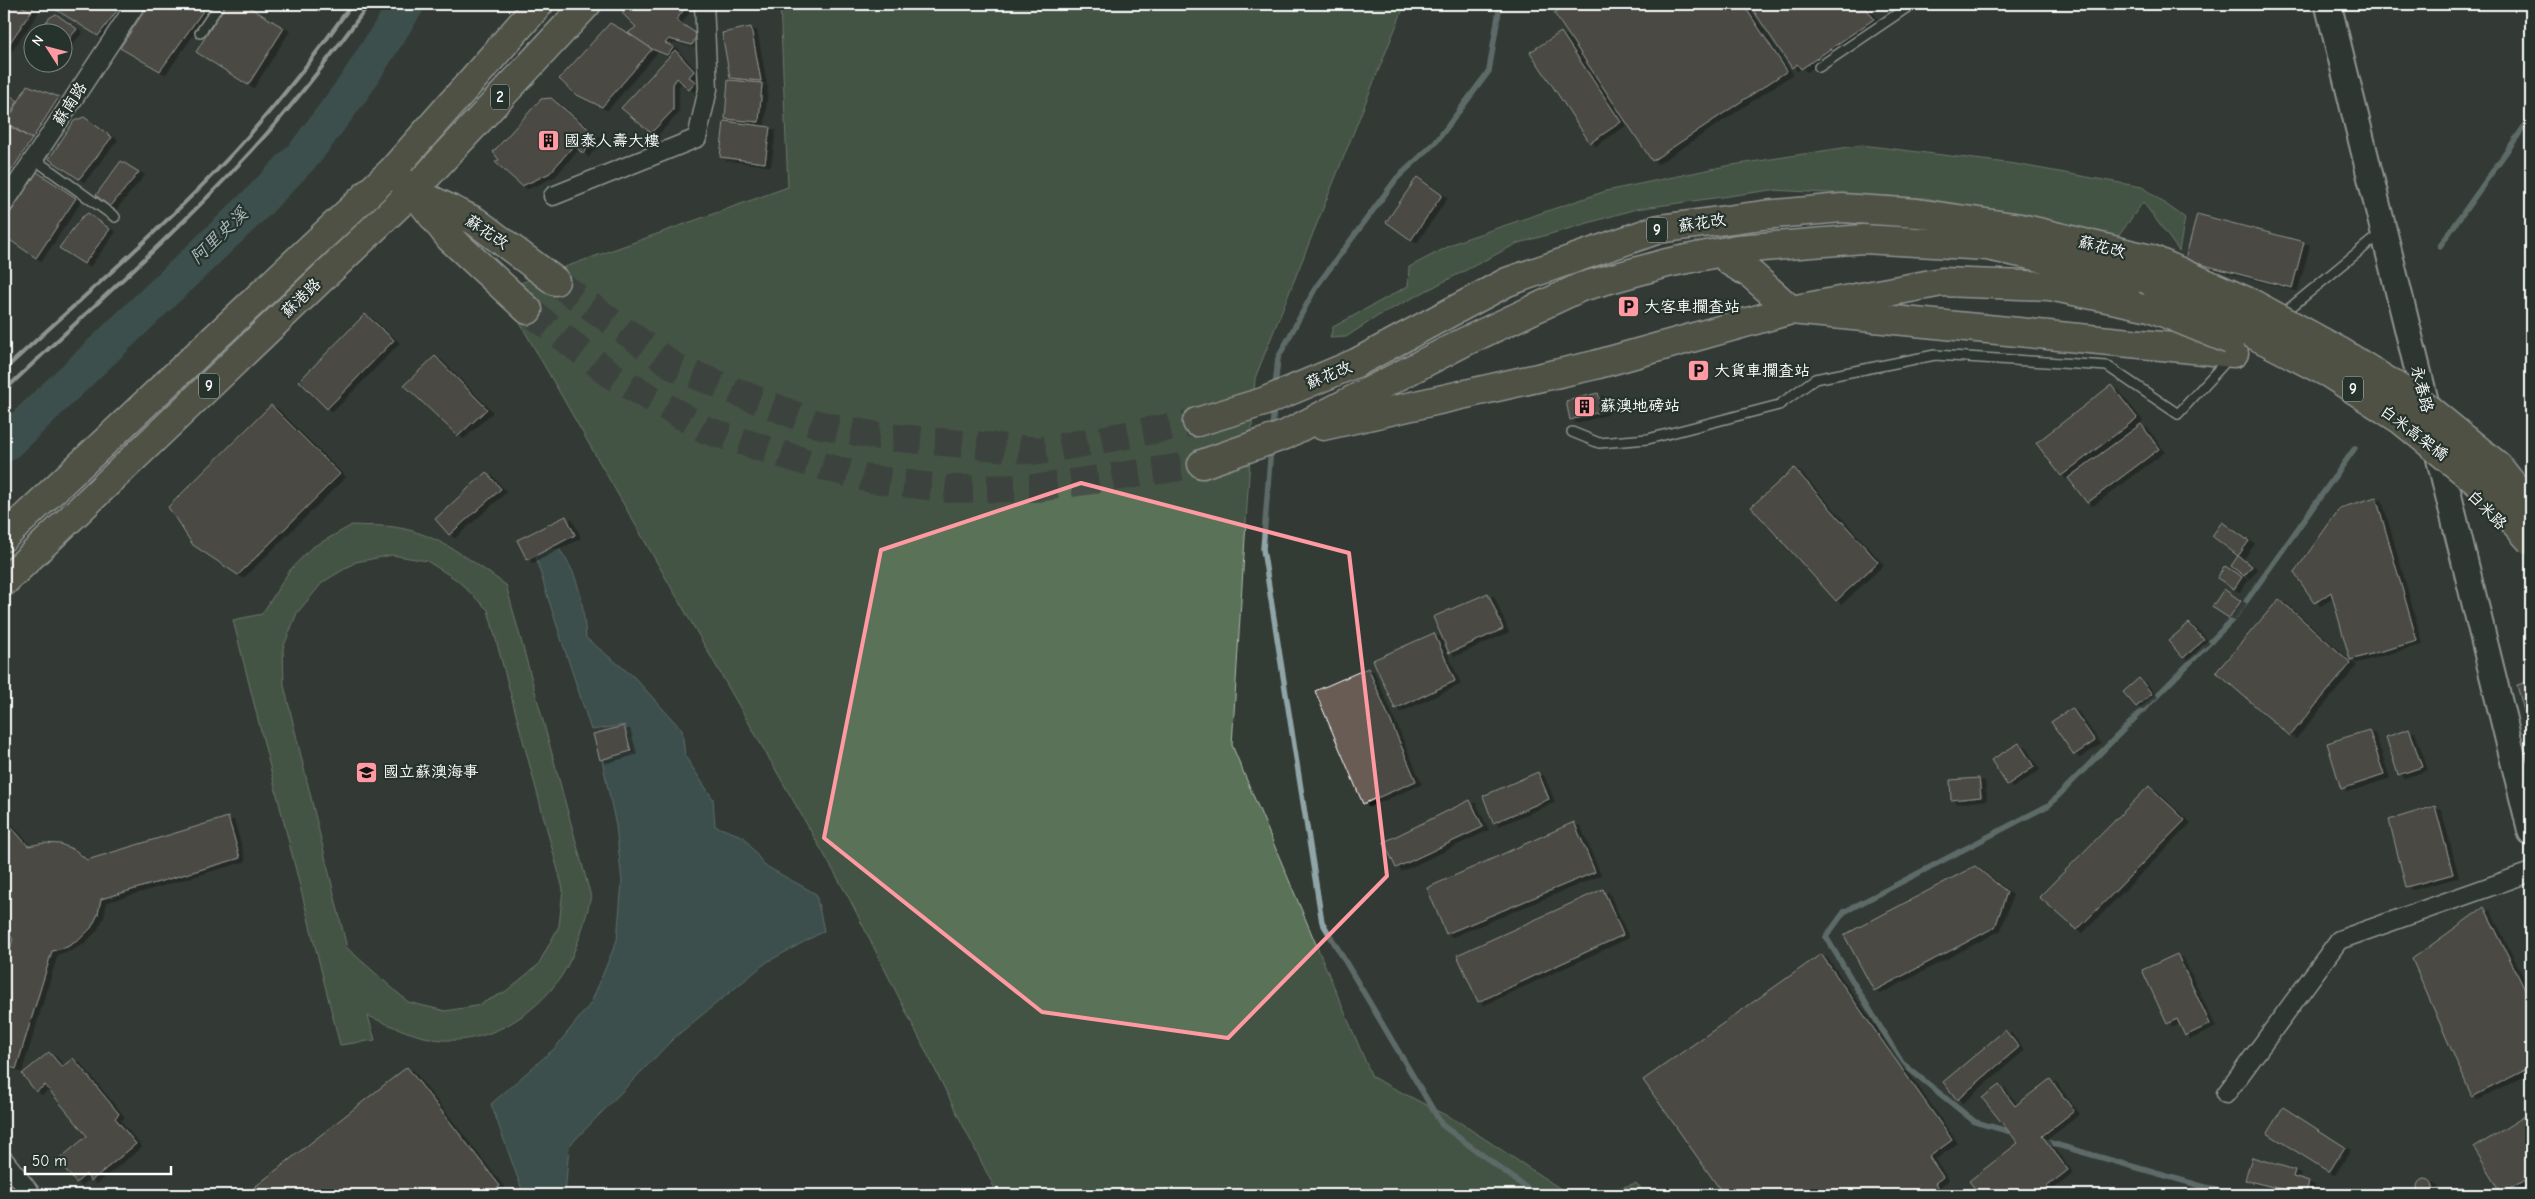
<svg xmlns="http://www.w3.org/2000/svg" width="2535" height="1199" font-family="'Comic Neue','LXGW WenKai TC',sans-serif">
	<defs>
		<filter id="shadow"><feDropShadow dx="5.5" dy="3" stdDeviation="0" flood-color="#0009"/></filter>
	</defs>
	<rect width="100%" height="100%" fill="#333b35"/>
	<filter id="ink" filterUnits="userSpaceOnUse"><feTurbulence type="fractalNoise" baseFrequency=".02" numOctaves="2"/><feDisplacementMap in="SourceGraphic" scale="10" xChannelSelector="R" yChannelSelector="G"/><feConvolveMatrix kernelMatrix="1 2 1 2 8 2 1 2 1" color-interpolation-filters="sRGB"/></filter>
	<g filter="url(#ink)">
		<g fill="#5a7358" stroke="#acb9ac" fill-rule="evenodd">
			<path d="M 780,4 L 1405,4 L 1255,378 L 1232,745 L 1372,1077 L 1459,1122 L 1570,1195 L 998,1195 L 849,898 L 501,290 L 788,187 Z"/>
			<path d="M 1862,145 L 2015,164 L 2142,187 L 2185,218 L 2179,251 L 2143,202 L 2115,241 L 1926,198 L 1771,190 L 1636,209 L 1516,244 L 1378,316 L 1346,337 L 1330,338 L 1333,327 L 1408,286 L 1409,267 L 1459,241 L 1606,191 L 1726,166 Z"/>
			<path d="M 352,525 C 366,526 381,525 394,527 C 437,533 472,561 506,585 L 591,897 C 584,924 577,951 562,975 C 534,1018 480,1049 429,1038 C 408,1034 388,1024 368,1016 L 375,1040 L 340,1045 L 233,620 L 262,614 L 290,570 L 311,548 ZM 392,555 L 427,561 L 457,580 L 488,610 L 563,889 L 559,926 L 538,965 L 505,992 L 476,1006 L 445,1011 L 408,1002 L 347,948 L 284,685 L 283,648 L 297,613 L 323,582 L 356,562 Z"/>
			<path d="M 1636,1183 L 1648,1195 L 1598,1195 Z"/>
		</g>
		<path fill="#46696c" stroke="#90a5a7" d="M 559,549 C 580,576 583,604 586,638 L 634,677 L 682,730 L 685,756 L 713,799 L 715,826 L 744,837 L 764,865 L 816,894 L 824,931 L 767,962 L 675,1037 L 569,1146 L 565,1195 L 524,1195 L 491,1104 L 555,1048 L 591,1003 L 617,940 L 622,882 L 616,826 L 602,760 L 635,753 L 625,725 L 591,730 C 573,672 552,615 536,557 L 547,551 Z"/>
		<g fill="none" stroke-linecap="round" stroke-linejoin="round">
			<g stroke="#90a5a7" stroke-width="5.5">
				<path d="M 2440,246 L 2531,117"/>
				<path d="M 1275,388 L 1278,358 L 1316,287 L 1397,178 L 1436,142 L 1489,71 L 1500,4"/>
				<path d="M 1272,430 L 1274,405"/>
				<path d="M 1271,447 L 1263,549 L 1322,922 L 1442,1125 L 1536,1195"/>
				<path d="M 2015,1133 L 1975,1122 L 1902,1063 L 1826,937 L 1844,912 L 2049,805 L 2235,617 L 2355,448"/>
				<path d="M 2040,1140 L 2233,1195"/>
			</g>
			<path stroke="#46696c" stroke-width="35" d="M 4,445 L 257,203 L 305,153 L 355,86 L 407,4"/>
		</g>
		<g fill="#675b55" stroke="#fff" filter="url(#shadow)">
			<path d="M 4,4 L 18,4 L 31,12 L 4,51 Z"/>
			<path d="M 18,4 L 35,4 L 31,12 Z"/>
			<path d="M 47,4 L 122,4 L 98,36 Z"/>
			<path d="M 149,4 L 208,4 L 160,71 L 120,48 Z"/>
			<path d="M 226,4 L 244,4 L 284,28 L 248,85 L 196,52 Z"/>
			<path d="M 629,4 L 681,4 L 685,8 L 676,20 L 697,34 L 692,45 L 669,39 L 665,43 L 674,47 L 667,55 L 652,49 L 628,33 L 636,27 L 622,13 Z"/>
			<path d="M 1568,4 L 1743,4 L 1787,71 L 1652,161 L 1554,13 Z"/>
			<path d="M 1749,4 L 1863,4 L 1874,19 L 1801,69 L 1797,64 L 1792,68 Z"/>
			<path d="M 56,14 L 77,29 L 63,46 L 62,32 L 43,32 L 40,30 L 49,18 Z"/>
			<path d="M 610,23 L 628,33 L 652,49 L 602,107 L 575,94 L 559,79 Z"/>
			<path d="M 751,27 L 761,81 L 730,78 L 722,33 Z"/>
			<path d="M 1561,32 L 1621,122 L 1590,143 L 1530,52 Z"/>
			<path d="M 675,50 L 694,71 L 689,77 L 696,82 L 689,90 L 677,78 L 673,84 L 673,110 L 651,133 L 621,108 Z"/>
			<path d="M 728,80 L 762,83 L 759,122 L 725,119 Z"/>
			<path d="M 27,85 L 59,97 L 32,139 L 7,123 Z"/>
			<path d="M 4,91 L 18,101 L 5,120 L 4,119 Z"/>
			<path d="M 551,98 L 597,136 L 583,154 L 574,145 L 550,173 L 522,186 L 495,162 L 499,160 L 493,152 L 541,99 Z"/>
			<path d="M 84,117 L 112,137 L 79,179 L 49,159 L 74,121 Z"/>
			<path d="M 724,121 L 770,127 L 765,163 L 720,157 Z"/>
			<path d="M 9,126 L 32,139 L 4,182 L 4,135 Z"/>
			<path d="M 121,161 L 139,172 L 110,207 L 96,195 Z"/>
			<path d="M 37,172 L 76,198 L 36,258 L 4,236 L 4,222 Z"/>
			<path d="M 1417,177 L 1442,195 L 1411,240 L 1386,222 Z"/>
			<path d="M 88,213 L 110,229 L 84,264 L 59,248 L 81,218 Z"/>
			<path d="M 2197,214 L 2304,242 L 2292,288 L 2185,260 Z"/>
			<path d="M 365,314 L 394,340 L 327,409 L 299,381 Z"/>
			<path d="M 435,356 L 487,409 L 458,436 L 404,385 Z"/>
			<path d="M 2111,385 L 2137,418 L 2061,476 L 2036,443 Z"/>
			<path d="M 1598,393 L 1603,411 L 1570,420 L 1566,401 Z"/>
			<path d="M 271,405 L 340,474 L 238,575 L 193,545 L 168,507 Z"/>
			<path d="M 2141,424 L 2159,449 L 2087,503 L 2068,478 Z"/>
			<path d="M 1794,468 L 1878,562 L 1836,601 L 1751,507 Z"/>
			<path d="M 486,472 L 501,489 L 449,535 L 435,519 Z"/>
			<path d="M 2376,497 L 2417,641 L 2350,660 L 2331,592 L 2315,603 L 2294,573 L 2340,508 Z"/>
			<path d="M 566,516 L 575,535 L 527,560 L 517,540 Z"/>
			<path d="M 2222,522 L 2249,541 L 2238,556 L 2212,536 Z"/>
			<path d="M 2238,556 L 2252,566 L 2244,576 L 2231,566 Z"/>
			<path d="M 2225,566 L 2242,577 L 2234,589 L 2217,578 Z"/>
			<path d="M 2224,589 L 2241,601 L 2229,618 L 2212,607 Z"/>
			<path d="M 1488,593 L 1503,629 L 1449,653 L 1433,617 Z"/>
			<path d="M 2279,599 L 2351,663 L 2290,736 L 2216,672 Z"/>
			<path d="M 2189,623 L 2204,640 L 2183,658 L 2168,641 Z"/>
			<path d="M 1434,633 L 1455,681 L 1395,709 L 1373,660 Z"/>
			<path d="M 1368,668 L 1416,781 L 1363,804 L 1315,691 Z"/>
			<path d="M 2139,678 L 2152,694 L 2136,707 L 2123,692 Z"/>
			<path d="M 2531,681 L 2531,737 L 2517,685 Z"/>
			<path d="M 2072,708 L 2095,741 L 2074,755 L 2051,722 Z"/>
			<path d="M 624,726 L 631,751 L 600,760 L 593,734 Z"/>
			<path d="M 2409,729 L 2422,767 L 2398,775 L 2386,737 Z"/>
			<path d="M 2369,730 L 2384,775 L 2341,789 L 2327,743 Z"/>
			<path d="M 2019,743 L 2034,767 L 2007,785 L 1991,760 Z"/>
			<path d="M 1538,772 L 1549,799 L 1493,823 L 1483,796 Z"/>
			<path d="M 1979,778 L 1981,797 L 1951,800 L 1950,780 Z"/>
			<path d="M 2149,786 L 2185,820 L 2077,930 L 2039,897 Z"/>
			<path d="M 1470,800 L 1483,827 L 1396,868 L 1384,842 Z"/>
			<path d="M 2435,806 L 2453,874 L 2406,887 L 2389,820 Z"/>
			<path d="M 228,817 L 240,858 L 101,899 L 98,914 L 91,928 L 80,939 L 67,947 L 52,951 L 16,1069 L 4,1065 L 4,970 L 13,939 L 4,929 L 4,819 L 28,846 L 44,843 L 60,844 L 75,850 L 87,860 Z"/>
			<path d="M 1574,822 L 1595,872 L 1446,934 L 1427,888 Z"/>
			<path d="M 1975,866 L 2007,892 L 1995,927 L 1874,991 L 1844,935 Z"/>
			<path d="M 1603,889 L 1623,935 L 1478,1002 L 1457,955 Z"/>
			<path d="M 2484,907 L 2531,1002 L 2531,1067 L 2472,1097 L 2412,959 Z"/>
			<path d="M 1821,954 L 1952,1140 L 1929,1157 L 1943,1177 L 1935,1183 L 1944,1195 L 1724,1195 L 1643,1080 Z"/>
			<path d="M 2177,954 L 2210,1024 L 2185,1036 L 2177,1019 L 2167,1024 L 2142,970 Z"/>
			<path d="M 2005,1030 L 2019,1047 L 1957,1100 L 1943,1082 Z"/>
			<path d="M 49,1052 L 62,1067 L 73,1058 L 119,1114 L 115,1118 L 136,1144 L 91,1181 L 86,1174 L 76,1183 L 58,1160 L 87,1136 L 45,1085 L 36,1092 L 22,1074 Z"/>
			<path d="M 407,1067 L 500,1186 L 488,1195 L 255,1195 L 251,1190 Z"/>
			<path d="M 2050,1079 L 2074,1111 L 2042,1136 L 2068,1170 L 2040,1192 L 2043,1195 L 1980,1195 L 1969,1181 L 2018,1143 L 1982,1098 L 1999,1085 L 2015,1106 Z"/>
			<path d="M 2283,1107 L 2345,1147 L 2329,1172 L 2267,1133 Z"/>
			<path d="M 2528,1114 L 2531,1120 L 2531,1176 L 2502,1194 L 2474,1148 Z"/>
			<path d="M 2252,1157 L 2295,1170 L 2293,1177 L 2309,1182 L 2305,1195 L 2245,1180 Z"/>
			<circle cx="2425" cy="1187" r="8"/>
			<path d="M 2460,1188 L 2467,1189 L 2471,1195 L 2451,1195 L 2454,1190 Z"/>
		</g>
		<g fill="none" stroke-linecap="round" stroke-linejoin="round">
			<g stroke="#474f49" stroke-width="28" stroke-dasharray="28 14" stroke-linecap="butt">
				<path d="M 555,281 L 675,367 L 817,424 L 877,436 L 1040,451 L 1197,422"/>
				<path d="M 528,310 L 613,376 L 706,430 L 806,462 L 871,479 L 950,489 L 1038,488 L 1202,464"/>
			</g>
			<defs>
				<g id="lane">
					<path d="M 200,33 L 220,4"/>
					<path d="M 1819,67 L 1912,4"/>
					<path d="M 34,159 L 115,217"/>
					<path d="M 2280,316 L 2380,234"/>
					<path d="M 1572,432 L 1599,443 L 1648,439 L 1779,405 L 1815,379 L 1935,355 L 2107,366 L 2178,414 L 2229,358"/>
				</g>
				<g id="street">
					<path d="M 553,196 L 697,138 L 708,89 L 704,4"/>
					<path d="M 4,204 L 136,4"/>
					<path d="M 2226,1094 L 2339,940 L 2531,872"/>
					<path d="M 4,1160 L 32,1195"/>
				</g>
				<path id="secondary" d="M 2328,4 C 2394,280 2461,556 2531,832"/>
				<g id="primary">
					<path d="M 400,179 L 413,191 L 450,238 L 528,310"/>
					<path d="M 419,194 L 475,221 L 555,281"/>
					<path d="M 1729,261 L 1752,275 L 1791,310 L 2234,353"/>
					<path d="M 1197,422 L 1263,402 L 1356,363 L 1507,282 L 1659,229 L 1763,215 L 1842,208 L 1917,213 L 2021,228 L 2151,259"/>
					<path d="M 1323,426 L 1595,365 L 1791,310 L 1942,282 L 2050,286 L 2150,307"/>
					<path d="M 1202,464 L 1285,435 L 1464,342 L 1581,287 L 1667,263 L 1737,249 L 1863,239 L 1987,246 L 2146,279"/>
					<path d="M 4,537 L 392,171 L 539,4"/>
					<path d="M 4,582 L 413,191 L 587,4"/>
				</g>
			</defs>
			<use href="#lane" stroke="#fff" stroke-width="12"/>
			<use href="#street" stroke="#fff" stroke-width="21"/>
			<use href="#secondary" stroke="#fff" stroke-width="29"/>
			<use href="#primary" stroke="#fff" stroke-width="31"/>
			<use href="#lane" stroke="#26332d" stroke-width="9"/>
			<use href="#street" stroke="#26332d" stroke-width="18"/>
			<use href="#secondary" stroke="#26332d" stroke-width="25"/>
			<use href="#primary" stroke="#716e59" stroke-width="28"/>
			<g stroke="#fff" stroke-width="4">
				<path d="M 4,370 C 81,298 163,229 234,152 C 277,105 316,55 352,4"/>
				<path d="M 4,391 C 84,314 168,241 243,160 C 289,111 330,58 369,4"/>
			</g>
			<defs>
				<g id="primary-bridge">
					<path d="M 2151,259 L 2253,304 L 2339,351 L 2416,399 L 2497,465 L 2531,507"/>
					<path d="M 2146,279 L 2330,374 L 2401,420 L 2482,486 L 2531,541"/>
					<path d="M 2150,307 L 2230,340"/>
				</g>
			</defs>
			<use href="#primary-bridge" stroke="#fff" stroke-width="31" stroke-linecap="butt"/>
			<use href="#primary-bridge" stroke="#716e59" stroke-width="28"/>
		</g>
	</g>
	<path d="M0 0H2535V1199H0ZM 1081,483 L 1349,553 L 1387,876 L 1228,1038 L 1042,1012 L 824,838 L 881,550 Z" fill="#333b35" fill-opacity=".55" fill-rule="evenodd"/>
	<path fill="none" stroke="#ff9aa2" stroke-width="4" stroke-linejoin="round" d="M 1081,483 L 1349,553 L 1387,876 L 1228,1038 L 1042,1012 L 824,838 L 881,550 Z"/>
	<defs>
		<symbol id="building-square" viewBox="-11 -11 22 22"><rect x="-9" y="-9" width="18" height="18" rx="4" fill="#ff9aa2" stroke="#26332d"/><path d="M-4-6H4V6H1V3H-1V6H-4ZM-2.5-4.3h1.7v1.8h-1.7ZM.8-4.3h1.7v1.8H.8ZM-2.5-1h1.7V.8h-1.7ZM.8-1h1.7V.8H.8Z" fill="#111"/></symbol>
		<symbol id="parking-square" viewBox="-11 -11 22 22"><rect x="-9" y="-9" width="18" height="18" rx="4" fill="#ff9aa2" stroke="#26332d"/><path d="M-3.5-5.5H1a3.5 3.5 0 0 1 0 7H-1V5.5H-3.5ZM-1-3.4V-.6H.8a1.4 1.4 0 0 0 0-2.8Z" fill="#111"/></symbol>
		<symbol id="school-square" viewBox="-11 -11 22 22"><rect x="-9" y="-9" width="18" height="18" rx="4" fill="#ff9aa2" stroke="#26332d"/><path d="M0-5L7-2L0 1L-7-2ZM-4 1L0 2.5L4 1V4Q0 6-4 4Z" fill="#111"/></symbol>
	</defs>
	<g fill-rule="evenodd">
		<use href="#building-square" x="536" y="128" width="25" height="25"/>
		<use href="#parking-square" x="1616" y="294" width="25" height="25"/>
		<use href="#parking-square" x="1686" y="358" width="25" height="25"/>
		<use href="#building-square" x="1572" y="394" width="25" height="25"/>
		<use href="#school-square" x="354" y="760" width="25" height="25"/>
	</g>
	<g text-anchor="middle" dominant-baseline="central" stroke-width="4.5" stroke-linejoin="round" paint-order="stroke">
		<g fill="#26332d" stroke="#bec2c0" stroke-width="1">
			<rect x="491" y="84.5" width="18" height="25" rx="4"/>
			<rect x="1647" y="217.5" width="20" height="25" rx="4"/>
			<rect x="199" y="373.5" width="20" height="25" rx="4"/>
			<rect x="2343" y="376.5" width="20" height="25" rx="4"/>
		</g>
		<g font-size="15" font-weight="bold" fill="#fff">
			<text x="500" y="97">2</text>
			<text x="1657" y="230">9</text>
			<text x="209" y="386">9</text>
			<text x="2353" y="389">9</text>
		</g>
		<g font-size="16" fill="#fff" stroke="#26332d">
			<text transform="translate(70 104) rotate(-57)">蘇南路</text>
			<text transform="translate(1702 223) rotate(-8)">蘇花改</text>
			<text transform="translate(487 232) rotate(34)">蘇花改</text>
			<text transform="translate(2102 247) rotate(14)">蘇花改</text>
			<text transform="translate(301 298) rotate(-44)">蘇港路</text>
			<text transform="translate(1329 375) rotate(-22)">蘇花改</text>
			<text transform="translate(2422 389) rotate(76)">永春路</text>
			<text transform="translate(2414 433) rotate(37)">白米高架橋</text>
			<text transform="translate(2487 510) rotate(45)">白米路</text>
		</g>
		<g font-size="16" fill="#fff" stroke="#26332d" text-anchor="start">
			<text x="564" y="141">國泰人壽大樓</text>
			<text x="1644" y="307">大客車攔查站</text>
			<text x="1714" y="371">大貨車攔查站</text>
			<text x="1600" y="406">蘇澳地磅站</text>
			<text x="383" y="772">國立蘇澳海事</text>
		</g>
		<g font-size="18" font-style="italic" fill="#acbcbd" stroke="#26332d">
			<text transform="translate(219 236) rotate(-44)">阿里史溪</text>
		</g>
	</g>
	<rect width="2535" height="1199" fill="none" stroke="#26332d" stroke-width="20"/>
	<rect x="10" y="10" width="2515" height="1179" fill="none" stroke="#fff" stroke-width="2" filter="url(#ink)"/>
	<g transform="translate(48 48) rotate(306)"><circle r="24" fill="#26332d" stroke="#7d8581"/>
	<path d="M0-4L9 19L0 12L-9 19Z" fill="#ff9aa2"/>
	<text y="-8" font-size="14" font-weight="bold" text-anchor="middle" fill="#ffffff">N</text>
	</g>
	<path d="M25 1166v8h146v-8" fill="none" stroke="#ffffff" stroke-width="2.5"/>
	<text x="32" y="1166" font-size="15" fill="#ffffff" stroke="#26332d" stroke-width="4" paint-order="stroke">50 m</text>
</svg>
